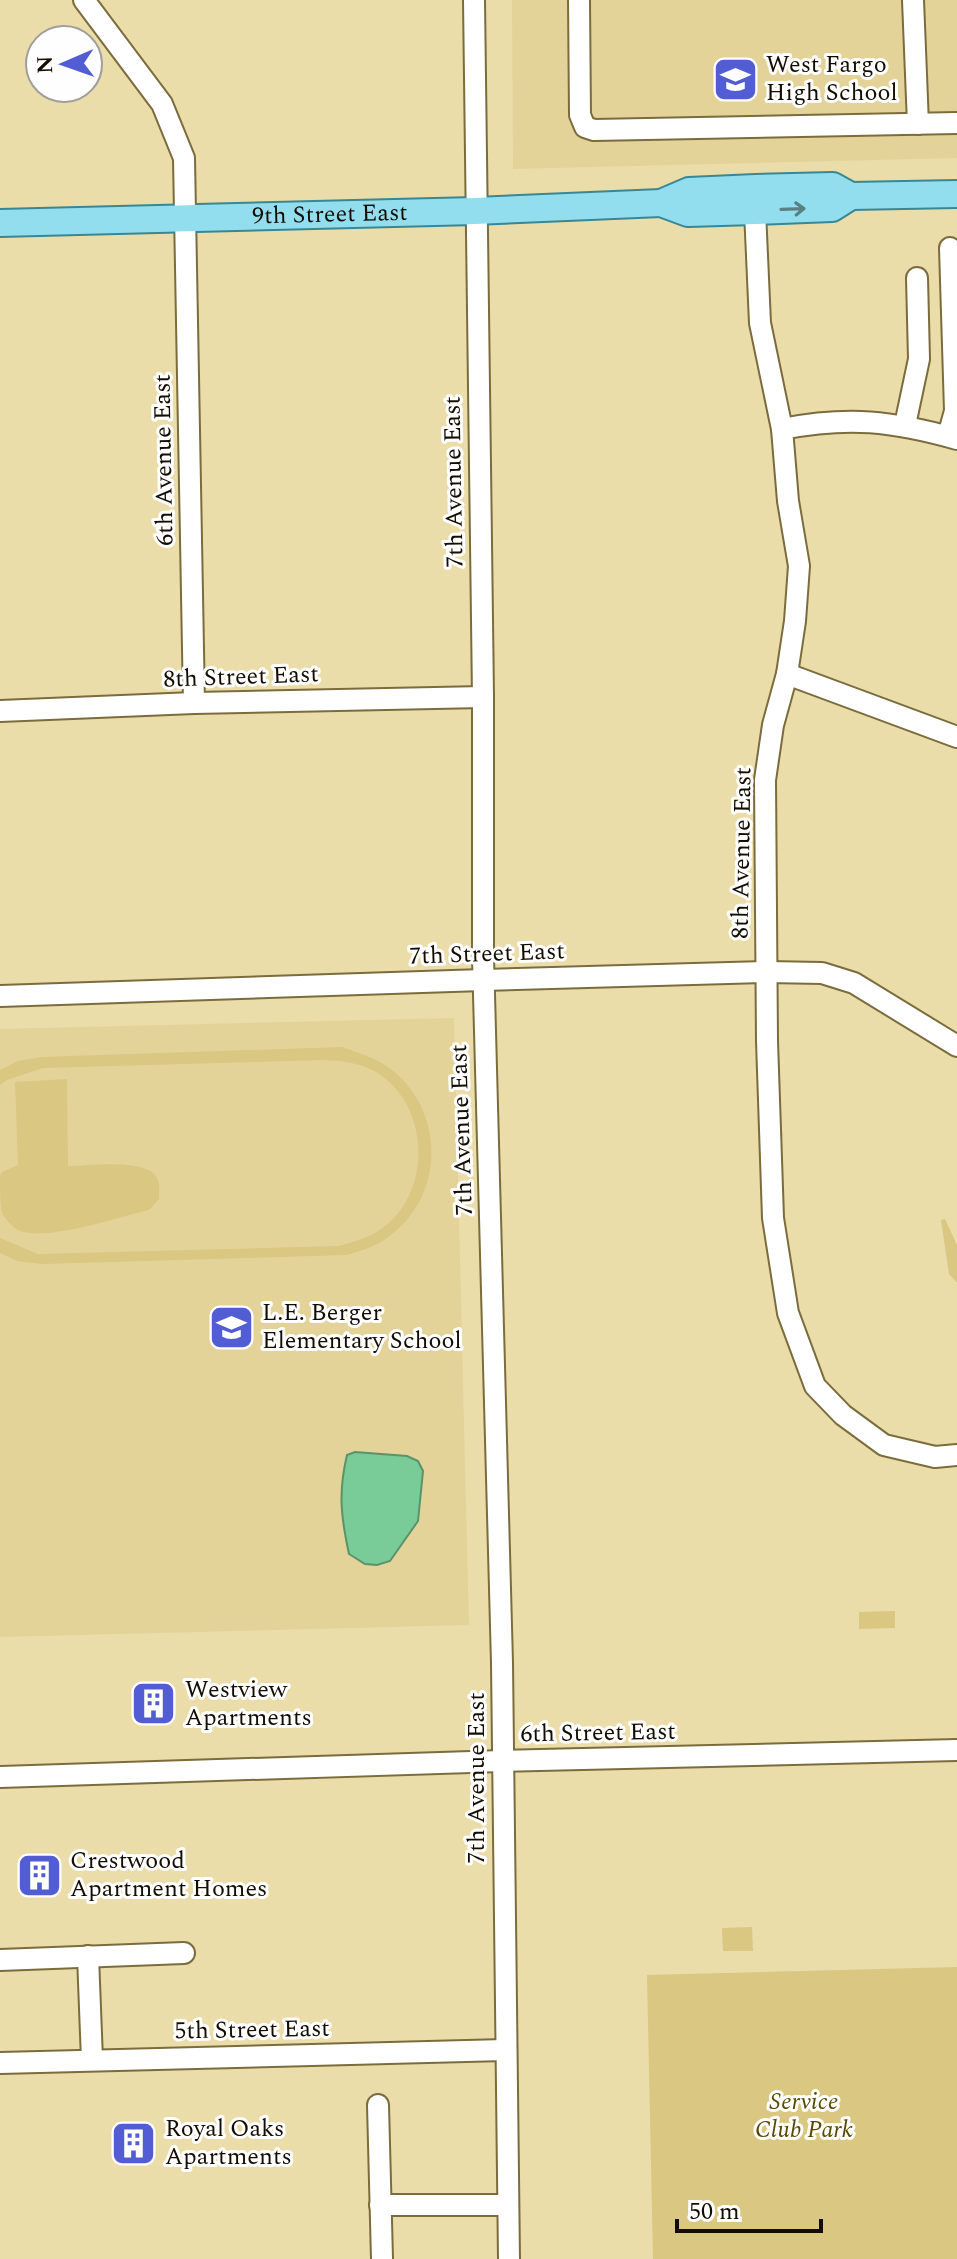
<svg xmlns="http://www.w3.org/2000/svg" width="957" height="2259" font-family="Spectral,serif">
	<rect width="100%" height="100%" fill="#ebdda9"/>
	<g fill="#e4d398">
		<path d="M 512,0 L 957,0 L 957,158 L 513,169 Z"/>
		<path d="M 454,1018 L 469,1625 L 0,1637 L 0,1029 Z"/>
	</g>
	<g fill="#d9c782">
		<path d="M 342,1047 C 363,1054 385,1061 401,1078 C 445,1122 441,1197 391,1235 C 378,1246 363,1250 347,1255 L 42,1264 L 17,1261 L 0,1253 L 0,1238 L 38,1254 L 339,1246 C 357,1241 374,1236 389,1223 C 429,1187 428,1115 387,1080 C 369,1064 347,1061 324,1060 L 43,1068 L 7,1080 L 0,1085 L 0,1070 L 18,1061 L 41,1057 Z"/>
		<path d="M 67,1079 L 68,1166 C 90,1166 149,1157 158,1180 C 160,1185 159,1194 159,1199 L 149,1210 C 118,1217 49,1241 20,1231 C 13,1228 6,1220 2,1213 C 0,1203 0,1187 0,1176 L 2,1172 L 18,1165 L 15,1082 Z"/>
		<path d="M 945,1219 L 957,1245 L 957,1283 L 949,1274 L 941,1220 Z"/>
		<path d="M 895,1611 L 895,1628 L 859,1629 L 859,1612 Z"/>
		<path d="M 752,1927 L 753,1951 L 723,1951 L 722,1928 Z"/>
		<path d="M 957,1967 L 957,2259 L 653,2259 L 647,1975 Z"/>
	</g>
	<path fill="#79cc97" stroke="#5a936a" stroke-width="2" d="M 355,1452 L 407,1456 L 418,1461 L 423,1471 L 418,1521 L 390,1561 L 377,1565 L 365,1564 L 349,1554 C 341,1517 338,1493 347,1455 Z"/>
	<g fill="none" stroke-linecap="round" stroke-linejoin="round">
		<defs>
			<g id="minor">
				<path d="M 84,0 L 162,104 L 184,158 L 194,703"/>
				<path d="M 474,0 L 483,697 L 483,957 L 502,1663 L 509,2259"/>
				<path d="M 579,0 L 580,115 L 585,127 L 594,130 L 957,123"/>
				<path d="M 913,0 L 918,124"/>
				<path d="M 755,211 L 760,323 L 782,429 L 788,501 L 799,566 L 795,621 L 787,674 L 773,725 L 765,780 L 767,1041 L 773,1218 L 788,1313 L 815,1386 L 843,1415 L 884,1445 L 935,1457 L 957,1455"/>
				<path d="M 905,425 L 919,359 L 917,278"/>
				<path d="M 782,429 C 849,416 892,421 957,439"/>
				<path d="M 948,436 L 955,411 L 950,248"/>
				<path d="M 787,674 L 957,737"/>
				<path d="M 0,711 L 194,703 L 483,697"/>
				<path d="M 0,996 L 483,980 L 767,972 L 822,973 L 854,983 L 957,1046"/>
				<path d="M 0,1777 L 502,1761 L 957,1750"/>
				<path d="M 88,1956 L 92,2060"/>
				<path d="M 0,1960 L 184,1953"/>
				<path d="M 0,2063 L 505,2050"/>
				<path d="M 378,2105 L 382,2259"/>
				<path d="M 380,2205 L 508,2205"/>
			</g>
			<g id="major">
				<path d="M 661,203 L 688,213 L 755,211 L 832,208 L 851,196"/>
				<path id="s1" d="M 0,223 L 475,211 L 661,203 L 689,191 L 756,188 L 833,186 L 851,196 L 957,194"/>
			</g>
		</defs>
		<use href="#minor" stroke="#7a6c3c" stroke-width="24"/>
		<use href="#major" stroke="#378794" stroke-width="30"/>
		<use href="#minor" stroke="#fff" stroke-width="20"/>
		<use href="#major" stroke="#93deee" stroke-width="26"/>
	</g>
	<defs><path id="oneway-shaft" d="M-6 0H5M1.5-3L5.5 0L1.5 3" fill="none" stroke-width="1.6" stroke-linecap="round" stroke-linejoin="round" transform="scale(2)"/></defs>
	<use stroke="#598083" href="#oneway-shaft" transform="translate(793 209) rotate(-2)"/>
	<defs>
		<symbol id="school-square" viewBox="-11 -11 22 22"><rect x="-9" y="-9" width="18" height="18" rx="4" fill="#525dd3" stroke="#fefefe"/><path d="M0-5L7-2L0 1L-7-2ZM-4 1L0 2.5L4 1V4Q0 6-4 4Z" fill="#fff"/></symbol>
		<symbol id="building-square" viewBox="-11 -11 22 22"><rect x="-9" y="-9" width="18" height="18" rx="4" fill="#525dd3" stroke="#fefefe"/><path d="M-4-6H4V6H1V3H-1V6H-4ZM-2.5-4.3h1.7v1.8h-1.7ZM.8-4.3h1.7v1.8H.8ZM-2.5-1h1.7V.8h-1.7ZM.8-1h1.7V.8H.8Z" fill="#fff"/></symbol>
	</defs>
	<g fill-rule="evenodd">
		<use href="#school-square" x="710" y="54" width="51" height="51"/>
		<use href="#school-square" x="206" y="1302" width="51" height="51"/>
		<use href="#building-square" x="128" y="1678" width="51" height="51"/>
		<use href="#building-square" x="14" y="1850" width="51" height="51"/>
		<use href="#building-square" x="108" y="2118" width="51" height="51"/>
	</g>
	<g text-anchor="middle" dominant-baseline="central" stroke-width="6" stroke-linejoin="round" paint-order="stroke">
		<g font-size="24" fill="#120d00" stroke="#fefefe" text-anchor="start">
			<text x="766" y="65">West Fargo<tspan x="766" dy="28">High School</tspan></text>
			<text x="262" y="1313">L.E. Berger<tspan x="262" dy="28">Elementary School</tspan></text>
			<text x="185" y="1690">Westview<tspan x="185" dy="28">Apartments</tspan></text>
			<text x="70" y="1861">Crestwood<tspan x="70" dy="28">Apartment Homes</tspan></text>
			<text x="165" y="2129">Royal Oaks<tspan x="165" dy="28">Apartments</tspan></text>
		</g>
		<g font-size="24" fill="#120d00" stroke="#fefefe">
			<text stroke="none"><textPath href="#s1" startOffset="330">9th Street East</textPath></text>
			<text transform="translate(164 460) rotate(-91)">6th Avenue East</text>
			<text transform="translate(454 482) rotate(-91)">7th Avenue East</text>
			<text transform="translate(241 677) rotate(-2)">8th Street East</text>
			<text transform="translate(742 853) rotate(-89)">8th Avenue East</text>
			<text transform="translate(487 954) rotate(-2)">7th Street East</text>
			<text transform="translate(462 1130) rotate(-92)">7th Avenue East</text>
			<text transform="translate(598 1733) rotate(-1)">6th Street East</text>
			<text transform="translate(477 1778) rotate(-90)">7th Avenue East</text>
			<text transform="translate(252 2030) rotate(-1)">5th Street East</text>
		</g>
		<g font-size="24" font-style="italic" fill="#594900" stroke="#fefefe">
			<text x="804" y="2102">Service<tspan x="804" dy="28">Club Park</tspan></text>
		</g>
	</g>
	<g transform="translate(64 64) rotate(268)"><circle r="38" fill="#fefefe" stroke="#a09e98" stroke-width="2"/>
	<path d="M0-6L14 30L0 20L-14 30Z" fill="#525dd3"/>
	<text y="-12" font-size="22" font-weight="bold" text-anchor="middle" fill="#120d00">N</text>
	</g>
	<path d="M677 2219v12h144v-12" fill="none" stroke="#120d00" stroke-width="4"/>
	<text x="689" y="2219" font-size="24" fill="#120d00" stroke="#fefefe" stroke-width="6" paint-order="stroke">50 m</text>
</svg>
